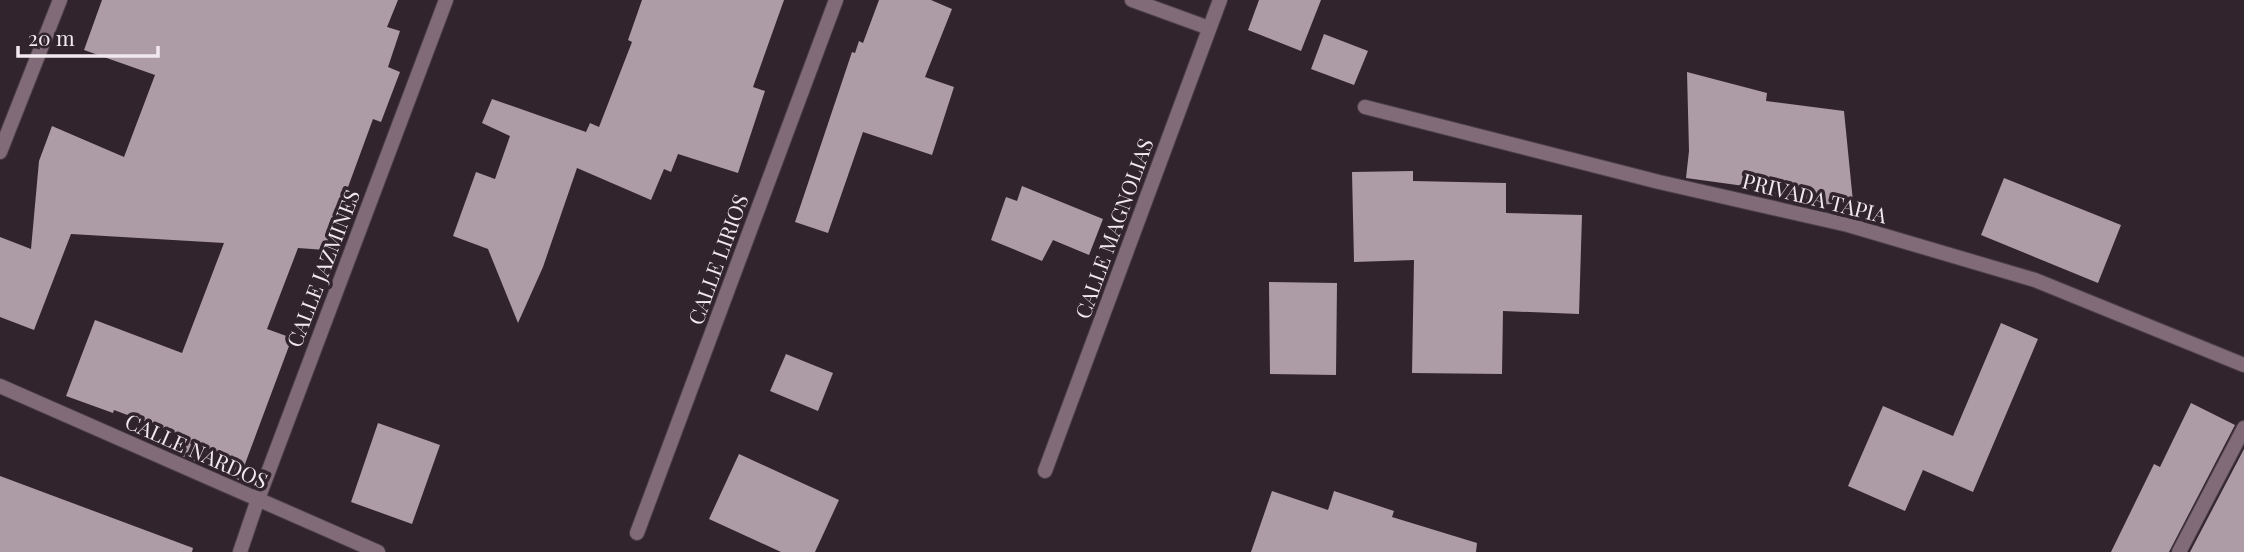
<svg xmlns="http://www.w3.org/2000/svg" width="2244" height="552" font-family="'Playfair Display',serif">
	<rect width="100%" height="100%" fill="#32242d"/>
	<g fill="#ad9ba6">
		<path d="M 102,0 L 398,0 L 387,27 L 400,31 L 388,67 L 400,72 L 381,122 L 373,119 L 344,198 L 345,218 L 339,251 L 298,248 L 267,329 L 292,338 L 239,480 L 182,456 L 189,438 L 114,410 L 113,413 L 66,396 L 95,320 L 182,353 L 224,243 L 71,234 L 34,330 L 0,317 L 0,237 L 31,249 L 39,161 L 52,126 L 124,157 L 155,75 L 84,50 Z"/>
		<path d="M 642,0 L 784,0 L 753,87 L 765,91 L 738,173 L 678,154 L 671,172 L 664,169 L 651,200 L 577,168 L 543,267 L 518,323 L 488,249 L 453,236 L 476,172 L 495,179 L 510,136 L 482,123 L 492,99 L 586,132 L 590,123 L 599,127 L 632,42 L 628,40 Z"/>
		<path d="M 879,0 L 931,0 L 952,9 L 925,77 L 954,87 L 932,155 L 863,132 L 828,233 L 795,222 L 852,52 L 855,53 L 859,41 L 863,43 Z"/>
		<path d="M 1259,0 L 1321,0 L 1301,51 L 1248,30 Z"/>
		<path d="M 1324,34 L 1368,51 L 1354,85 L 1311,69 Z"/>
		<path d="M 1687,72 L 1767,93 L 1766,101 L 1844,111 L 1853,202 L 1809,206 L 1807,203 L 1783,200 L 1783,197 L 1766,196 L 1766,189 L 1686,178 L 1689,151 Z"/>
		<path d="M 1413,171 L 1413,181 L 1506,183 L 1506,213 L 1582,215 L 1579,314 L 1503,311 L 1502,374 L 1412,373 L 1414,260 L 1354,262 L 1352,172 Z"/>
		<path d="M 2004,178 L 2121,225 L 2098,283 L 1981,235 Z"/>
		<path d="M 1022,186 L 1103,219 L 1089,255 L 1053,240 L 1042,261 L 991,240 L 1006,197 L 1017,201 Z"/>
		<path d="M 1269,282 L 1337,283 L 1336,375 L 1270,374 Z"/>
		<path d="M 2001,323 L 2038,339 L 1973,492 L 1923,470 L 1905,511 L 1848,486 L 1883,406 L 1953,436 Z"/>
		<path d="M 786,354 L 833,373 L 818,411 L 770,391 Z"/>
		<path d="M 2191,403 L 2235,425 L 2169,552 L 2111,552 L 2154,464 L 2160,467 Z"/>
		<path d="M 378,423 L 440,445 L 412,524 L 351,502 Z"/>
		<path d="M 2244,449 L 2244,552 L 2190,552 Z"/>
		<path d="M 739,454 L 839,500 L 815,552 L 781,552 L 709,519 Z"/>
		<path d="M 0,476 L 193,548 L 192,552 L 0,552 Z"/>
		<path d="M 1272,491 L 1328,510 L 1334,491 L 1394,511 L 1392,517 L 1477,543 L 1476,552 L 1251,552 Z"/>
	</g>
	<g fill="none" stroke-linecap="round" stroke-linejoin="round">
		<defs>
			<g id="minor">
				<path d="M 1132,0 L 1209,28"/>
				<path d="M 1365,107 L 1659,182 L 1848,225 L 2035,280 L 2244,365"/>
				<path d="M 0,152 L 60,0"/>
				<path d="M 0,386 L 378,552"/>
				<path d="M 1045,471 L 1220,0"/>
				<path d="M 637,533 L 836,0"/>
				<path d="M 240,552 L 258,499 L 446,0"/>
				<path d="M 2179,552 L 2244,428"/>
			</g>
		</defs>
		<use href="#minor" stroke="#4d4048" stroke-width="16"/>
		<use href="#minor" stroke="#816b79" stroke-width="14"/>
	</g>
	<g text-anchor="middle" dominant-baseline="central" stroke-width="7" stroke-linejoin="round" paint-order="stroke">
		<g font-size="21" fill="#f2e9ee" stroke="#32242d">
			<text transform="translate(1815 197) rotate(14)">PRIVADA TAPIA</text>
			<text transform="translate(1113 228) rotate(-70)">CALLE MAGNOLIAS</text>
			<text transform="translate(717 259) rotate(-70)">CALLE LIRIOS</text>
			<text transform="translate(322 268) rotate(-69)">CALLE JAZMINES</text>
			<text transform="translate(197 450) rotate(24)">CALLE NARDOS</text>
		</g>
	</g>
	<path d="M18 46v10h140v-10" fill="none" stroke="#f2e9ee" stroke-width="3.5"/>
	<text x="28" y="46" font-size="21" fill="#f2e9ee" stroke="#32242d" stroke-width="5" paint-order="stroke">20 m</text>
</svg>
